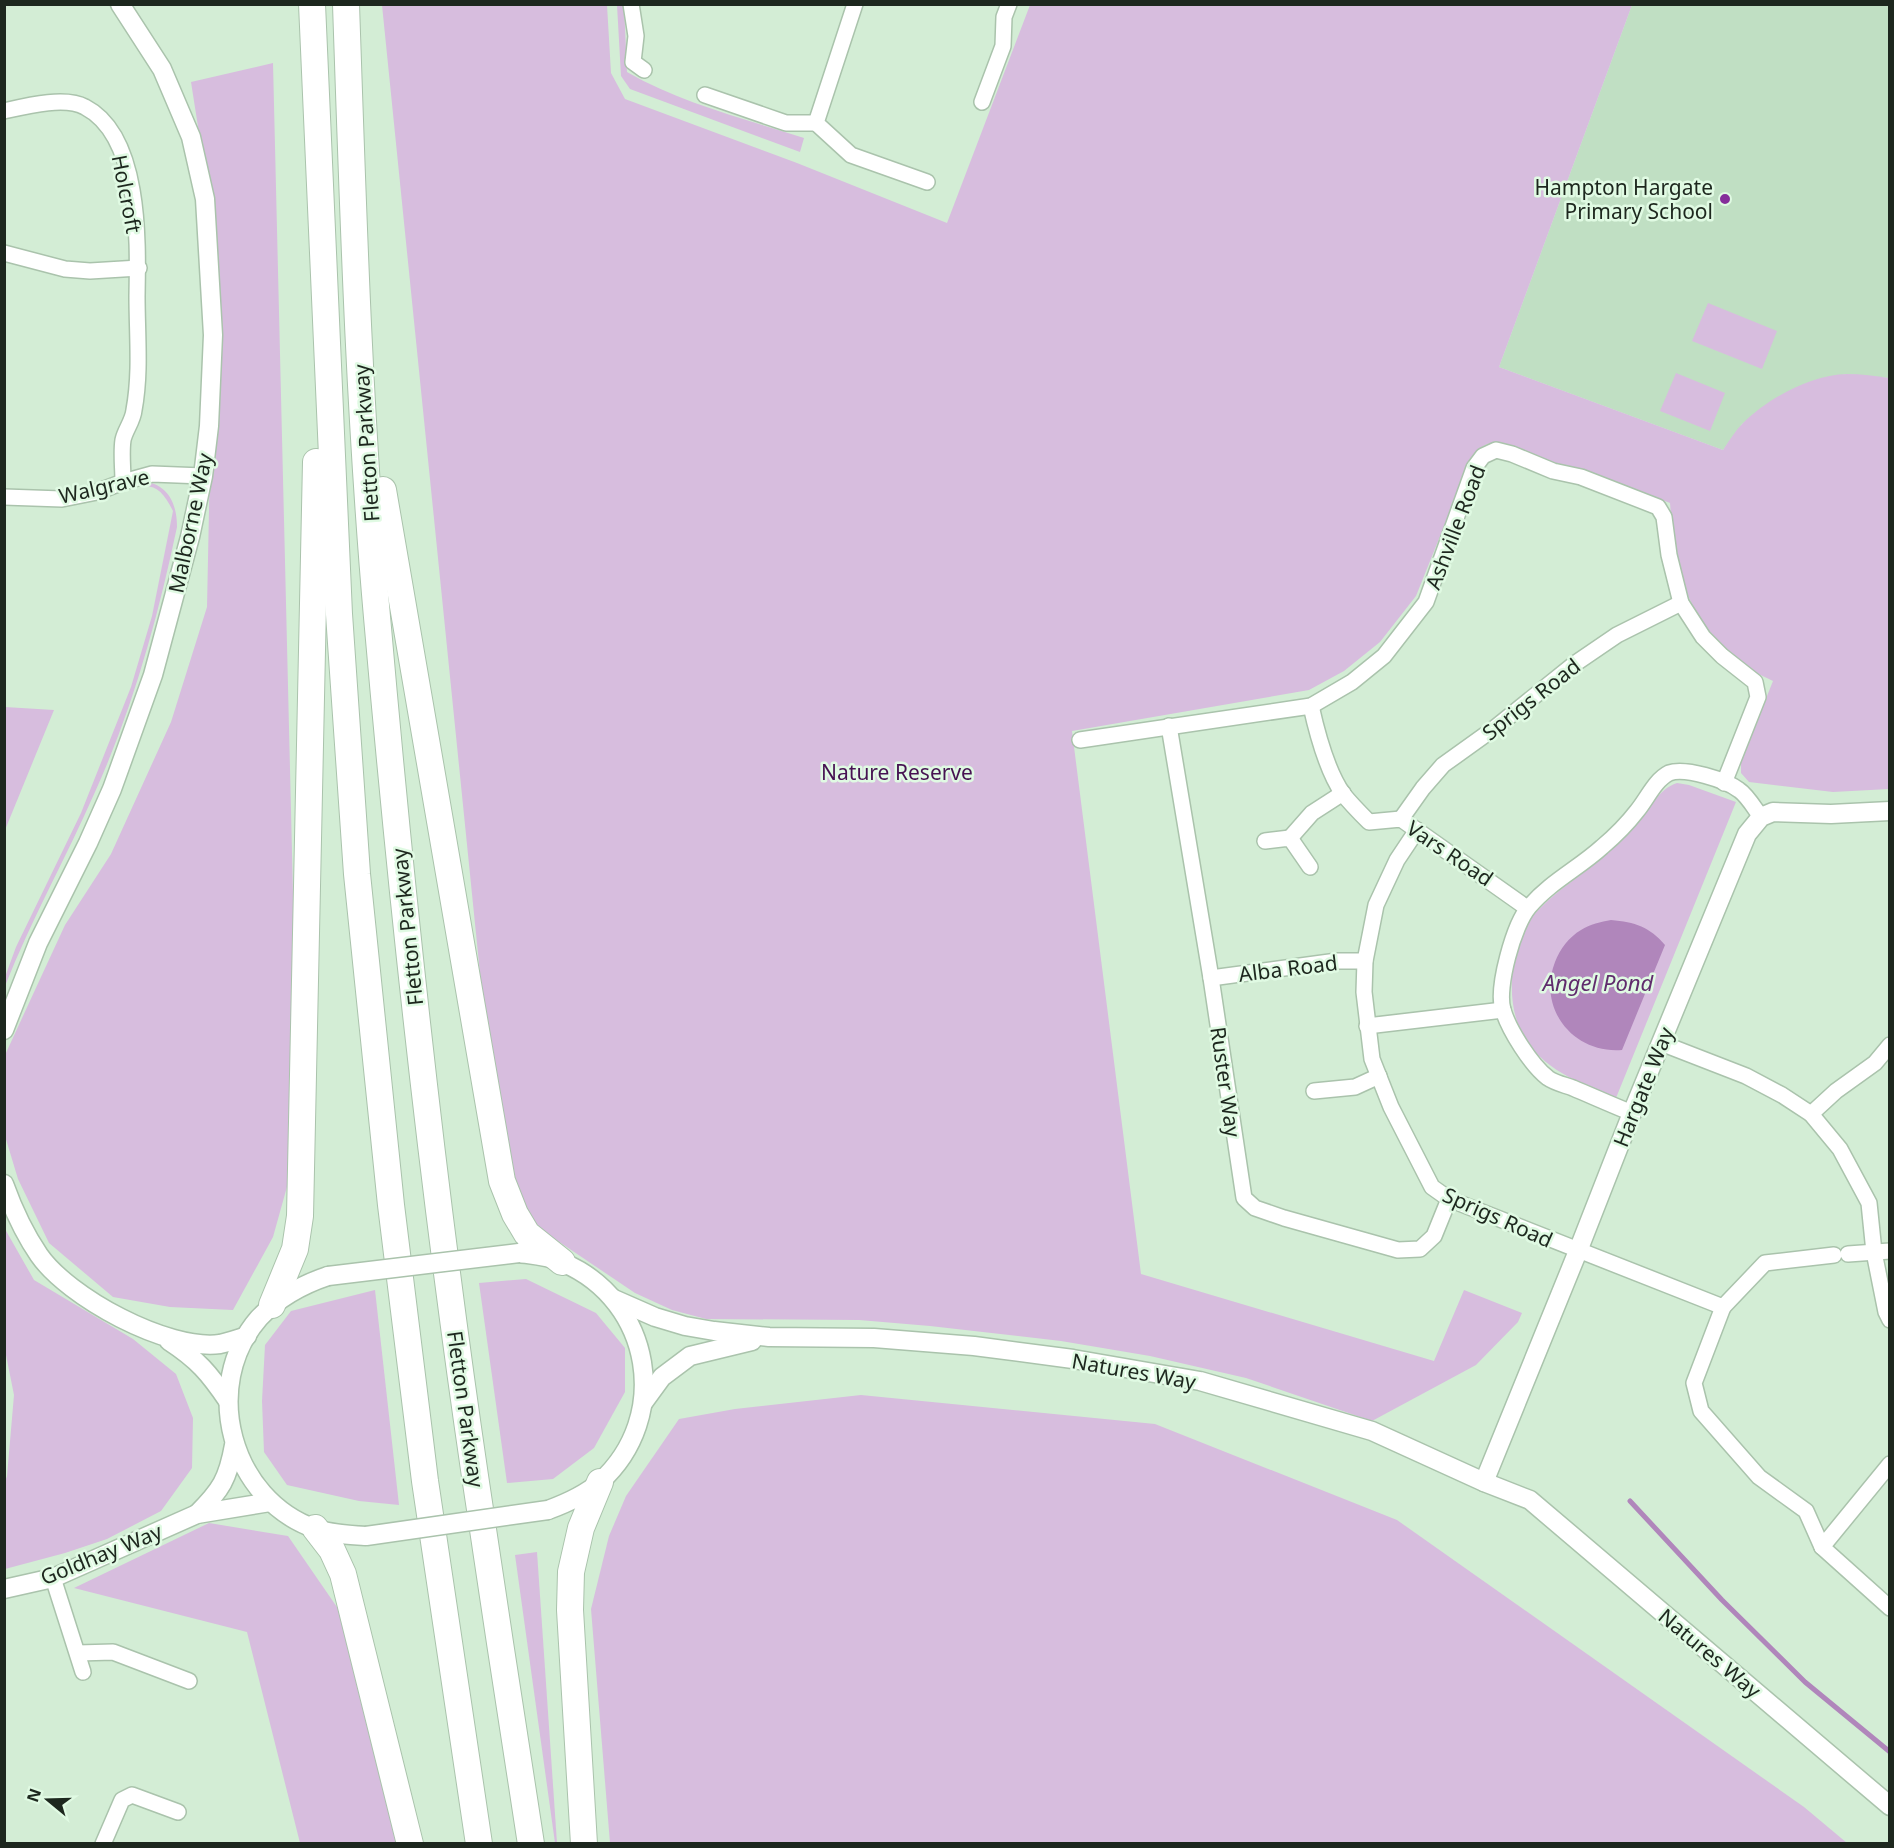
<svg xmlns="http://www.w3.org/2000/svg" width="1894" height="1848" font-family="'Noto Sans',sans-serif">
	<rect width="100%" height="100%" fill="#d3edd5"/>
	<path fill="#c0dfc3" d="M 1632,5 L 1889,5 L 1889,378 L 1846,374 L 1793,389 L 1770,403 L 1742,424 L 1723,450 L 1499,367 Z"/>
	<g fill="#d7bdde">
		<path d="M 382,5 L 607,5 L 611,73 L 625,99 L 797,163 L 947,223 L 1030,5 L 1632,5 L 1499,367 L 1723,450 C 1729,441 1735,431 1743,423 C 1769,398 1810,375 1847,374 C 1861,374 1876,376 1889,378 L 1889,789 L 1833,792 L 1749,782 L 1741,773 L 1741,761 L 1773,681 C 1765,677 1756,673 1748,668 C 1716,648 1690,609 1679,572 C 1672,550 1672,526 1670,503 L 1586,471 L 1563,466 L 1500,442 L 1487,444 L 1478,449 L 1471,459 L 1416,596 L 1380,642 L 1344,671 L 1309,690 L 1072,731 L 1141,1274 L 1434,1361 L 1464,1290 L 1522,1313 L 1518,1322 L 1476,1365 L 1372,1421 L 1246,1378 L 1150,1356 L 1061,1341 L 930,1326 L 859,1320 L 706,1319 L 672,1310 L 635,1293 L 540,1229 L 516,1197 L 496,1131 Z"/>
		<path d="M 617,5 L 624,5 L 627,72 C 681,103 745,119 804,138 L 800,152 L 630,89 L 621,76 Z"/>
		<path d="M 273,63 L 298,1101 L 290,1176 L 273,1237 L 233,1310 L 170,1307 L 113,1297 L 49,1243 L 18,1179 L 5,1136 L 5,1055 L 65,925 L 111,854 L 171,722 L 207,607 L 210,462 L 219,260 L 191,82 Z"/>
		<path d="M 1708,303 L 1777,331 L 1762,369 L 1692,341 Z"/>
		<path d="M 1676,373 L 1725,393 L 1710,431 L 1660,411 Z"/>
		<path d="M 142,481 C 168,484 177,503 177,527 C 158,617 133,708 95,792 C 66,858 31,920 5,986 L 5,977 L 16,947 L 81,813 L 131,687 L 152,616 L 173,511 C 162,490 155,482 131,488 Z"/>
		<path d="M 5,707 L 54,710 L 5,830 L 4,707 Z"/>
		<path d="M 1677,783 L 1689,785 L 1736,802 L 1616,1098 C 1557,1075 1508,1052 1512,978 C 1513,960 1517,937 1528,922 C 1552,891 1586,874 1614,847 C 1622,840 1629,832 1636,825 C 1649,810 1658,789 1677,783 Z"/>
		<path d="M 5,1229 L 34,1280 L 133,1339 L 176,1374 L 193,1418 L 192,1468 L 161,1511 L 107,1539 L 65,1553 L 5,1569 L 5,1482 L 7,1476 L 14,1395 L 5,1350 Z"/>
		<path d="M 526,1279 L 596,1313 L 625,1348 L 625,1392 L 594,1448 L 553,1479 L 507,1483 L 479,1283 Z"/>
		<path d="M 375,1290 L 399,1505 L 359,1501 L 287,1485 L 264,1452 L 262,1401 L 265,1345 L 291,1311 Z"/>
		<path d="M 861,1395 L 1155,1424 L 1397,1520 L 1804,1807 L 1847,1843 L 610,1843 L 591,1609 L 609,1536 L 626,1496 L 679,1419 L 735,1409 Z"/>
		<path d="M 209,1523 L 288,1536 L 350,1626 L 401,1843 L 300,1843 L 247,1632 L 74,1588 Z"/>
		<path d="M 537,1552 L 557,1843 L 555,1843 L 515,1555 Z"/>
	</g>
	<path fill="#b086bb" d="M 1611,920 C 1635,922 1650,927 1665,945 L 1622,1050 C 1573,1054 1537,1008 1555,962 C 1560,949 1569,937 1581,930 C 1590,924 1601,922 1611,920 Z"/>
	<g fill="none" stroke-linecap="round" stroke-linejoin="round">
		<path stroke="#b086bb" stroke-width="5" d="M 1630,1501 L 1722,1600 L 1805,1682 L 1890,1752"/>
		<defs>
			<g id="minor">
				<path d="M 631,4 L 636,36 L 633,62 L 644,70"/>
				<path d="M 855,4 L 816,123 L 851,155 L 927,182"/>
				<path d="M 705,95 L 786,123 L 816,123"/>
				<path d="M 982,102 L 1003,46 L 1004,17 L 1009,4"/>
				<path d="M 4,111 C 26,106 65,96 85,107 C 141,136 138,242 137,296 C 137,335 141,372 134,410 C 133,421 125,430 123,440 C 121,453 123,468 123,482"/>
				<path d="M 4,253 L 65,269 L 90,271 L 139,268"/>
				<path d="M 4,497 L 62,499 L 97,492 L 123,482 L 152,474 L 203,476"/>
				<path d="M 1311,706 C 1317,733 1327,771 1343,794 C 1351,804 1360,813 1369,822 L 1401,819 L 1527,908"/>
				<path d="M 1169,726 L 1211,978 L 1244,1198 L 1255,1208 L 1284,1218 L 1398,1250 L 1420,1249 L 1434,1236 L 1449,1199"/>
				<path d="M 1080,740 L 1311,706 L 1352,682 L 1384,656 L 1426,602 L 1474,468 L 1483,456 L 1496,450 L 1512,454 L 1553,471 L 1581,477 L 1658,507 L 1664,517 L 1669,555 L 1681,603 L 1703,637 L 1722,656 L 1755,682 L 1758,697 L 1724,783"/>
				<path d="M 1401,819 L 1423,788 L 1443,765 L 1496,727 L 1573,665 L 1617,635 L 1681,603"/>
				<path d="M 1417,830 L 1397,860 L 1376,905 L 1365,961 L 1364,992 L 1372,1059 L 1391,1107 L 1432,1187 L 1449,1199 L 1723,1307 L 1765,1263 L 1834,1255"/>
				<path d="M 1290,838 L 1312,813 L 1343,793"/>
				<path d="M 1265,841 L 1290,838 L 1310,867"/>
				<path d="M 1211,978 L 1337,961 L 1365,961"/>
				<path d="M 1367,1026 L 1503,1010"/>
				<path d="M 1661,1043 L 1746,1076 L 1782,1095 L 1811,1114 L 1840,1149 L 1869,1203 L 1874,1252 L 1886,1312 L 1890,1320"/>
				<path d="M 1314,1091 L 1355,1087 L 1379,1076"/>
				<path d="M 1632,1113 C 1612,1105 1592,1096 1573,1088 C 1565,1085 1555,1083 1548,1078 C 1531,1065 1509,1030 1503,1010 C 1496,988 1514,924 1529,907 C 1550,882 1579,868 1602,847 C 1615,836 1627,824 1637,811 C 1647,799 1655,780 1669,773 C 1685,767 1726,780 1739,790 C 1747,795 1755,809 1761,817"/>
				<path d="M 1811,1114 L 1836,1091 L 1875,1063 L 1890,1045"/>
				<path d="M 1848,1254 L 1890,1251"/>
				<path d="M 1723,1307 L 1694,1383 L 1701,1411 L 1759,1477 L 1806,1511 L 1822,1547 L 1890,1608"/>
				<path d="M 1822,1547 L 1890,1464"/>
				<path d="M 53,1578 L 83,1672"/>
				<path d="M 78,1653 L 113,1652 L 189,1681"/>
				<path d="M 103,1844 L 122,1800 L 132,1795 L 178,1812"/>
			</g>
			<g id="tertiary">
				<path d="M 4,1030 L 38,943 L 88,843 L 112,789 L 153,675 L 190,537 L 203,476 L 209,426 L 213,335 L 205,199 L 191,137 L 162,69 L 120,4"/>
				<path d="M 4,1184 C 13,1209 24,1233 39,1255 C 68,1297 167,1351 220,1344 C 229,1342 238,1339 247,1336"/>
				<path d="M 519,1253 C 534,1255 550,1256 564,1263 C 652,1301 672,1417 600,1482 C 585,1495 567,1503 548,1510"/>
				<path d="M 328,1276 C 301,1285 279,1297 259,1318 C 200,1386 231,1500 316,1529 C 332,1534 349,1535 366,1536"/>
				<path d="M 614,1299 L 655,1317 L 685,1326 L 714,1331 L 769,1337 L 874,1338 L 974,1346 L 1073,1359 L 1200,1381 L 1372,1431 L 1484,1482 L 1530,1500 L 1890,1806"/>
				<path d="M 169,1341 C 198,1360 209,1373 228,1401"/>
				<path d="M 643,1403 L 662,1377 L 690,1356 L 752,1341"/>
				<path d="M 1484,1482 L 1578,1251 L 1632,1113 L 1747,834 L 1761,817 L 1773,812 L 1831,814 L 1890,811"/>
				<path d="M 197,1514 C 221,1490 228,1479 234,1445"/>
				<path d="M 4,1589 L 53,1578 L 197,1514 L 270,1502"/>
			</g>
			<g id="trunk">
				<path d="M 312,4 L 339,614 L 357,874 L 391,1205 L 425,1481 L 479,1844"/>
				<path d="M 346,4 C 353,209 359,413 377,617 C 402,904 433,1191 475,1476 C 493,1599 512,1721 531,1844"/>
				<path d="M 383,490 L 502,1181 L 515,1214 L 527,1234 L 562,1262"/>
				<path d="M 272,1305 L 295,1249 L 300,1216 L 316,462"/>
				<path d="M 315,1528 L 332,1550 L 343,1574 L 410,1844"/>
				<path d="M 584,1844 L 570,1610 L 571,1572 L 581,1528 L 600,1482"/>
			</g>
		</defs>
		<use href="#minor" stroke="#aac3ac" stroke-width="18"/>
		<use href="#tertiary" stroke="#aac3ac" stroke-width="21"/>
		<use href="#trunk" stroke="#aac3ac" stroke-width="28"/>
		<use href="#minor" stroke="#fff" stroke-width="15"/>
		<use href="#tertiary" stroke="#fff" stroke-width="18"/>
		<use href="#trunk" stroke="#fff" stroke-width="26"/>
		<defs>
			<g id="tertiary-bridge">
				<path d="M 328,1276 L 519,1253"/>
				<path d="M 366,1536 L 548,1510"/>
			</g>
		</defs>
		<use href="#tertiary-bridge" stroke="#aac3ac" stroke-width="21" stroke-linecap="butt"/>
		<use href="#tertiary-bridge" stroke="#fff" stroke-width="18"/>
	</g>
	<circle fill="#852d9a" stroke="#e0fae3" stroke-width="2" cx="1725" cy="199" r="6"/>
	<g text-anchor="middle" dominant-baseline="central" stroke-width="5" stroke-linejoin="round" paint-order="stroke">
		<g font-size="21" fill="#1d271e" stroke="#e0fae3" text-anchor="end">
			<text x="1713" y="187">Hampton Hargate<tspan x="1713" dy="24">Primary School</tspan></text>
		</g>
		<g font-size="21" fill="#1d271e" stroke="#e0fae3">
			<text transform="translate(127 194) rotate(79)">Holcroft</text>
			<text transform="translate(366 443) rotate(-94)">Fletton Parkway</text>
			<text transform="translate(104 486) rotate(-13)">Walgrave</text>
			<text transform="translate(190 523) rotate(-78)">Malborne Way</text>
			<text transform="translate(1455 527) rotate(-69)">Ashville Road</text>
			<text transform="translate(1531 699) rotate(-38)">Sprigs Road</text>
			<text transform="translate(1450 853) rotate(34)">Vars Road</text>
			<text transform="translate(407 927) rotate(-96)">Fletton Parkway</text>
			<text transform="translate(1288 968) rotate(-7)">Alba Road</text>
			<text transform="translate(1226 1082) rotate(82)">Ruster Way</text>
			<text transform="translate(1643 1087) rotate(-68)">Hargate Way</text>
			<text transform="translate(1498 1217) rotate(24)">Sprigs Road</text>
			<text transform="translate(1134 1371) rotate(10)">Natures Way</text>
			<text transform="translate(466 1409) rotate(82)">Fletton Parkway</text>
			<text transform="translate(101 1554) rotate(-22)">Goldhay Way</text>
			<text transform="translate(1710 1653) rotate(40)">Natures Way</text>
		</g>
		<g font-size="21" fill="#461252" stroke="#e0fae3">
			<text x="897" y="772">Nature Reserve</text>
		</g>
		<g font-size="22" font-style="italic" fill="#602c6d" stroke="#e0fae3">
			<text x="1598" y="982">Angel Pond</text>
		</g>
	</g>
	<rect width="1894" height="1848" fill="none" stroke="#1d271e" stroke-width="12"/>
	<g transform="translate(48 1800) rotate(289)" stroke="#e0fae3" stroke-width="4.5" paint-order="stroke">
	<path d="M0-4.5L10 22L0 15L-10 22Z" fill="#1d271e"/>
	<text y="-9" font-size="16" font-weight="bold" text-anchor="middle" fill="#1d271e">N</text>
	</g>
</svg>
